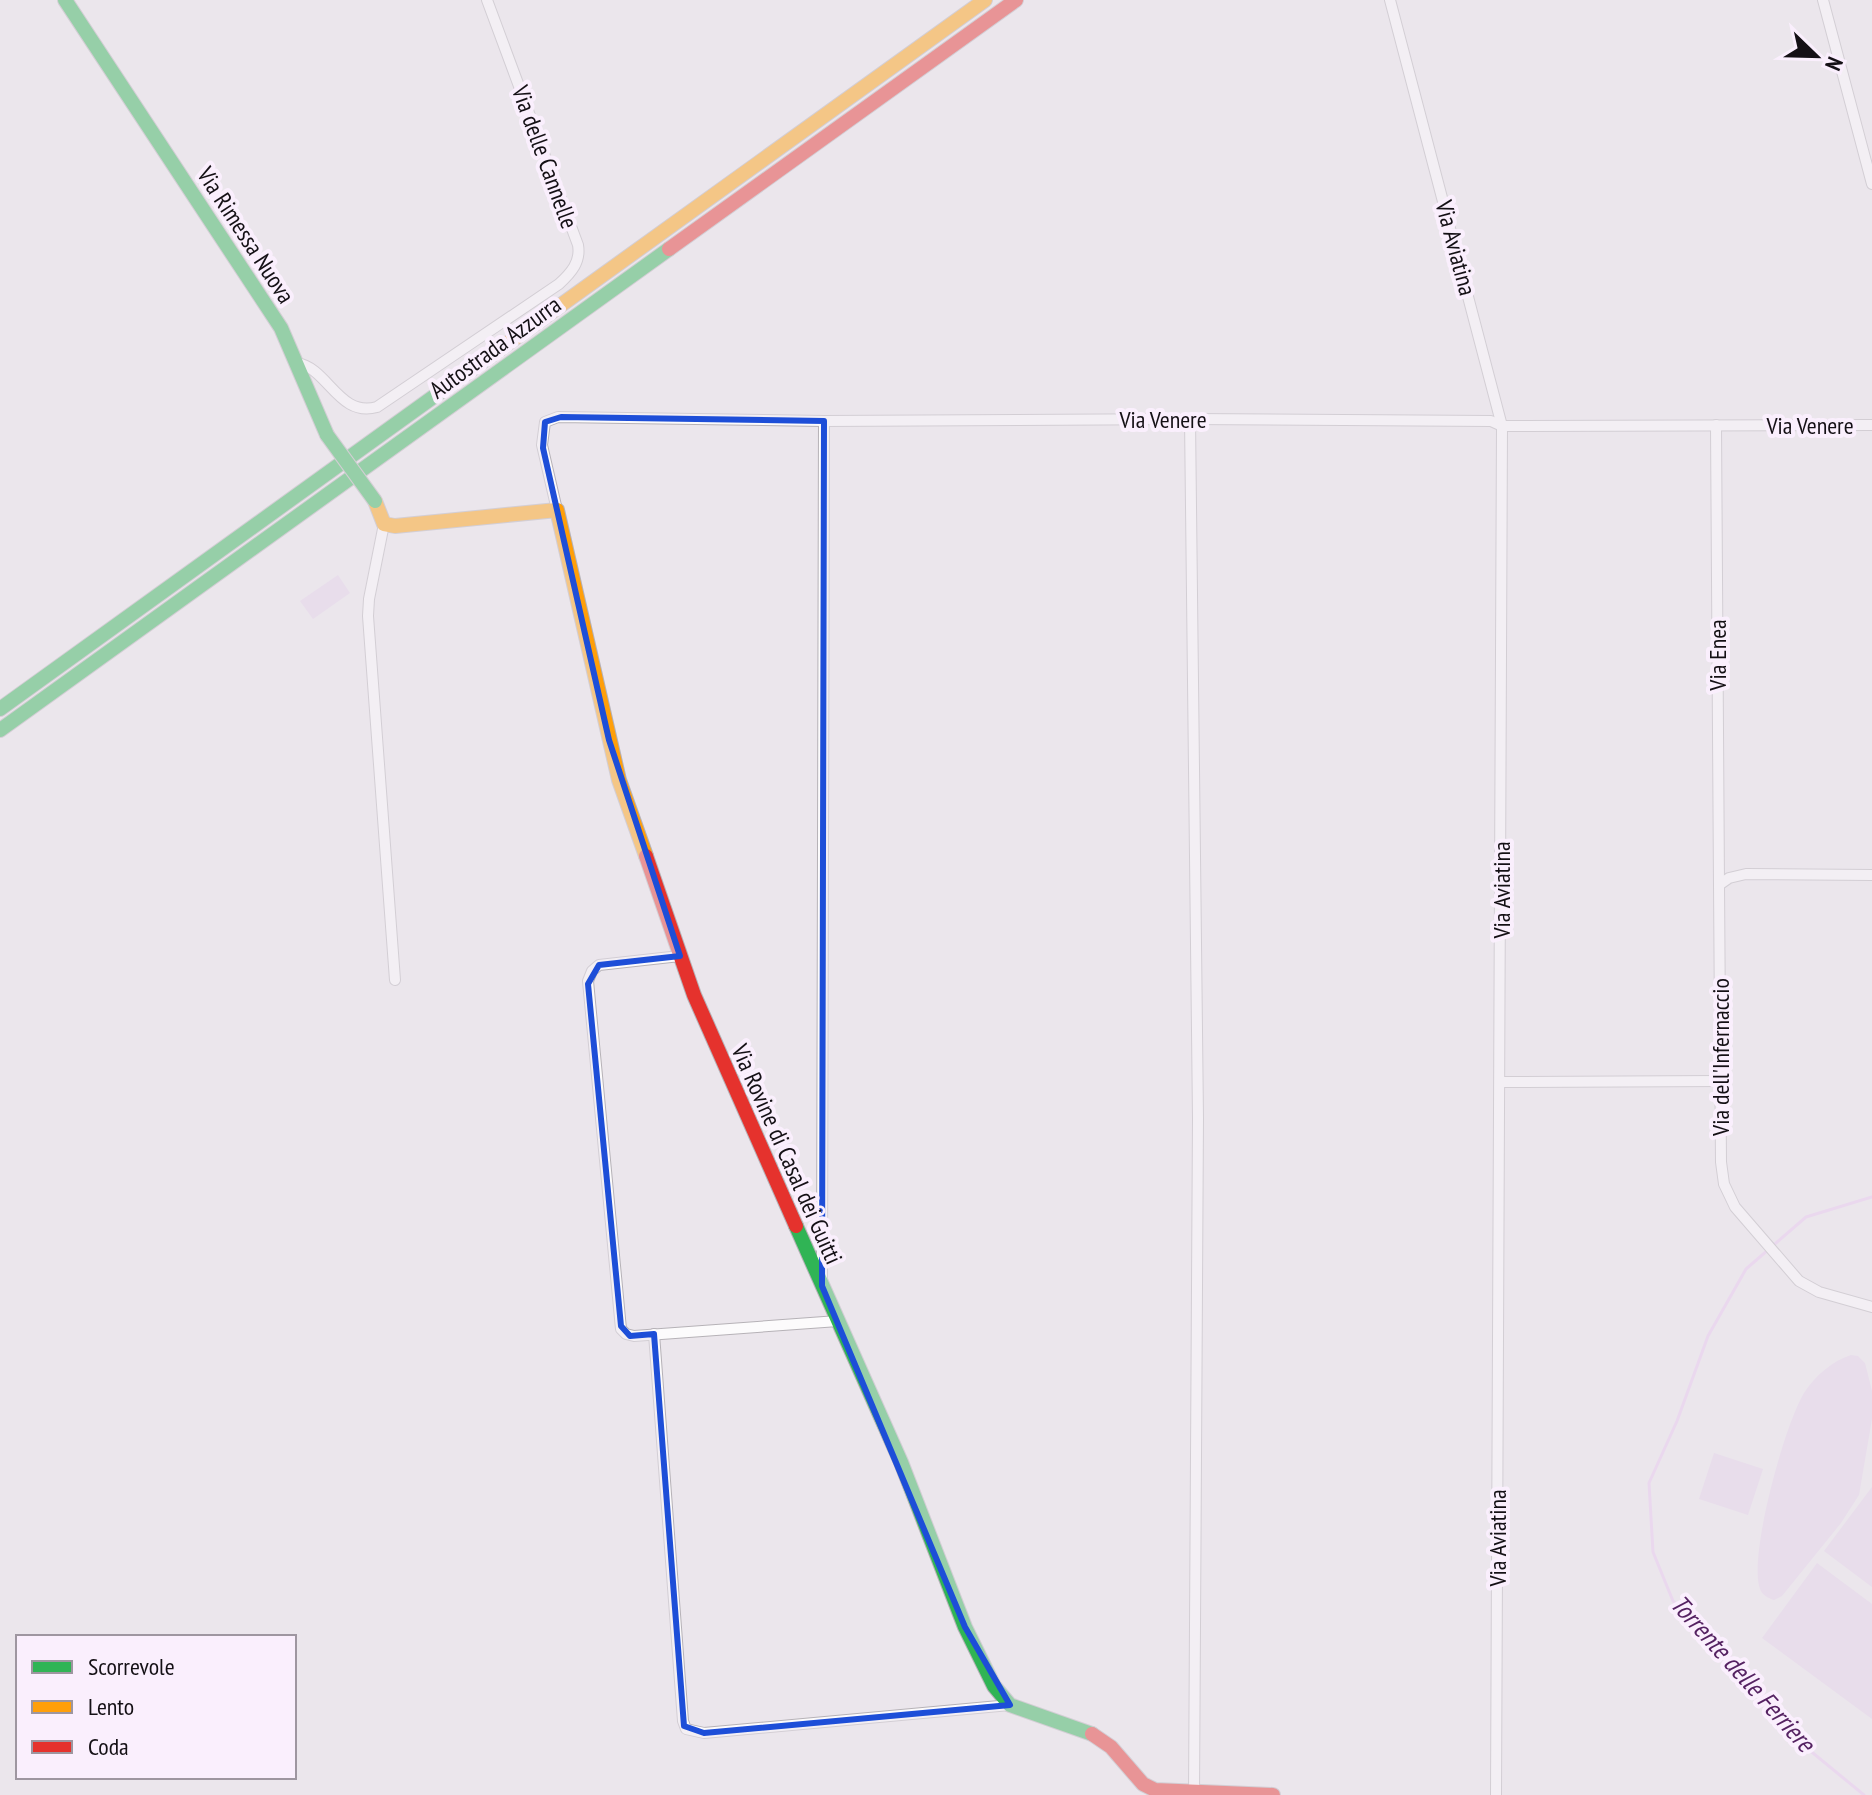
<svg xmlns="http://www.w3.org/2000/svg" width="1872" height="1795" font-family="'PT Sans Narrow',sans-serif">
	<rect width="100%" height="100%" fill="#ebe6ec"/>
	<g fill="#e4d3e8">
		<path d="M 338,575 L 350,593 L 313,619 L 300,601 Z"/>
		<path d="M 1851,1355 L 1858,1356 L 1865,1363 L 1872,1391 L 1872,1419 L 1859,1495 L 1841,1523 L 1782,1596 L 1774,1600 C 1768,1598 1762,1595 1760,1589 C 1748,1556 1785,1424 1804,1393 C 1815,1376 1832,1361 1851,1355 Z"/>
		<path d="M 1714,1453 L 1763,1469 L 1748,1515 L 1699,1499 Z"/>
		<path d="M 1872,1487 L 1872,1587 L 1824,1551 Z"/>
		<path d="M 1817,1563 L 1872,1604 L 1872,1719 L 1762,1638 Z"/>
	</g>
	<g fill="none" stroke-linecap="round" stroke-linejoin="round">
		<path stroke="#e8c8f0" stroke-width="3" d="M 1864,1795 L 1802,1744 L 1729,1655 L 1673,1601 L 1653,1552 L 1649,1483 L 1677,1421 L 1708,1336 L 1746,1269 L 1806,1217 L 1872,1197"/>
		<defs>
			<g id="street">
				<path d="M 1390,0 L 1502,426 L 1496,1795"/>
				<path d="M 1823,0 L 1872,184"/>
				<path d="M 297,363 C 328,368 339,418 377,407 L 559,284 C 571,273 581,262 578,245 L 487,0"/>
				<path d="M 1190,419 L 1198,1118 L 1194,1795"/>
				<path d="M 1716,425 L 1719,885"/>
				<path d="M 557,510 L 542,445 L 545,422 L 558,417 L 824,421 L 1190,419 L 1491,421 L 1502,426 L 1872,425"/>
				<path d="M 384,524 L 369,599 L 368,616 L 395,980"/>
				<path d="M 1872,875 L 1746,874 L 1729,878 L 1719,885 L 1721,1162 L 1724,1184 L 1735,1207 L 1799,1281 L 1819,1292 L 1872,1307"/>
				<path d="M 680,956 L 599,965 L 592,971 L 588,981 L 621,1329 L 626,1334 L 634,1336 L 838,1321"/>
				<path d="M 1500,1082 L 1720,1081"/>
				<path d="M 822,1280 L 824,421"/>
				<path d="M 654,1334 L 683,1721 L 686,1729 L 704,1733 L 1010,1705"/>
			</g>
			<g id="fast">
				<path d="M 65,0 L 281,328 L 327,435"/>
				<path d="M 0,709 L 486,359"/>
				<path d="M 0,730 L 669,249"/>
				<path d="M 796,1226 L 901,1462 L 965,1627 L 994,1686 L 1010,1705 L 1092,1734"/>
			</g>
			<g id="slow">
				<path d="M 486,359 L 985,0"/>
				<path d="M 375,501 L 384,524 L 395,526 L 557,510 L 619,780 L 646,856"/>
			</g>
			<g id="jam">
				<path d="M 669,249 L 1016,0"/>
				<path d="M 646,856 L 694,995 L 796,1226"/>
				<path d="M 1092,1734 L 1111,1747 L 1143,1784 L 1155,1790 L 1273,1795"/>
			</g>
		</defs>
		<use href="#street" stroke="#b6b2b7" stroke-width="12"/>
		<use href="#fast" stroke="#b6b2b7" stroke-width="16"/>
		<use href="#slow" stroke="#b6b2b7" stroke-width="16"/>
		<use href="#jam" stroke="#b6b2b7" stroke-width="16"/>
		<use href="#street" stroke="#fcfbfc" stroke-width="10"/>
		<use href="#fast" stroke="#30b455" stroke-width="14"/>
		<use href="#slow" stroke="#ff9f0a" stroke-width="14"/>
		<use href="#jam" stroke="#e5322d" stroke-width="14"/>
		<defs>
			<path id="fast-bridge" d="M 327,435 L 375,501"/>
		</defs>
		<use href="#fast-bridge" stroke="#b6b2b7" stroke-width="16" stroke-linecap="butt"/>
		<use href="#fast-bridge" stroke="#30b455" stroke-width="14"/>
	</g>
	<path d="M0 0H1872V1795H0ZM 561,417 L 824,421 L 822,1286 L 965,1627 L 1010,1705 L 704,1733 L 684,1726 L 654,1334 L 630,1336 L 621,1326 L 588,984 L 599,965 L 680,956 L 609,740 L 543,448 L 545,422 Z" fill="#ebe6ec" fill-opacity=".55" fill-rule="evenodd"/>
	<path fill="none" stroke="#1d4ed8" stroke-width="6" stroke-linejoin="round" d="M 561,417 L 824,421 L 822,1286 L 965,1627 L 1010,1705 L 704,1733 L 684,1726 L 654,1334 L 630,1336 L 621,1326 L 588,984 L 599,965 L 680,956 L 609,740 L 543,448 L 545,422 Z"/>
	<g text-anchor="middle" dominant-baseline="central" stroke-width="8" stroke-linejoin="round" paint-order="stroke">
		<g font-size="24" fill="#141015" stroke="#faeffd">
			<text transform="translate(545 157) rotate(70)">Via delle Cannelle</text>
			<text transform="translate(246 235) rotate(57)">Via Rimessa Nuova</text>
			<text transform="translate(1456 248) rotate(75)">Via Aviatina</text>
			<text transform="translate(495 347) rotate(-36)">Autostrada Azzurra</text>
			<text x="1163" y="419">Via Venere</text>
			<text x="1810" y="425">Via Venere</text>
			<text transform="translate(1717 655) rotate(-90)">Via Enea</text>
			<text transform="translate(1501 890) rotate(-90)">Via Aviatina</text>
			<text transform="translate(1720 1057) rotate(-90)">Via dell'Infernaccio</text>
			<text transform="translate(787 1154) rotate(66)">Via Rovine di Casal dei Guitti</text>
			<text transform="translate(1497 1538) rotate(-90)">Via Aviatina</text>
		</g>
		<g font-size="26" font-style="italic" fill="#552262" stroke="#faeffd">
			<text transform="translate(1743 1673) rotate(48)">Torrente delle Ferriere</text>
		</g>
	</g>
	<rect x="16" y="1635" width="280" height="144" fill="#faeffd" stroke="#9e96a0" stroke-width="2"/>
	<rect x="32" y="1661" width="40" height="12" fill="#30b455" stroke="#9e96a0" stroke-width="2"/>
	<text x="88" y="1675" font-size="24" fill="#141015">Scorrevole</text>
	<rect x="32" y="1701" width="40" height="12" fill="#ff9f0a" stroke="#9e96a0" stroke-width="2"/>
	<text x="88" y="1715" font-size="24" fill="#141015">Lento</text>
	<rect x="32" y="1741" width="40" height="12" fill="#e5322d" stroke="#9e96a0" stroke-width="2"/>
	<text x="88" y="1755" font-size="24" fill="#141015">Coda</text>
	<g transform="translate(1816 56) rotate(113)" stroke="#faeffd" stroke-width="6" paint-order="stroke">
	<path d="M0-6L14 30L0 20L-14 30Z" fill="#141015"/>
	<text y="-12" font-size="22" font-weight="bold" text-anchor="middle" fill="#141015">N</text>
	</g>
</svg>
